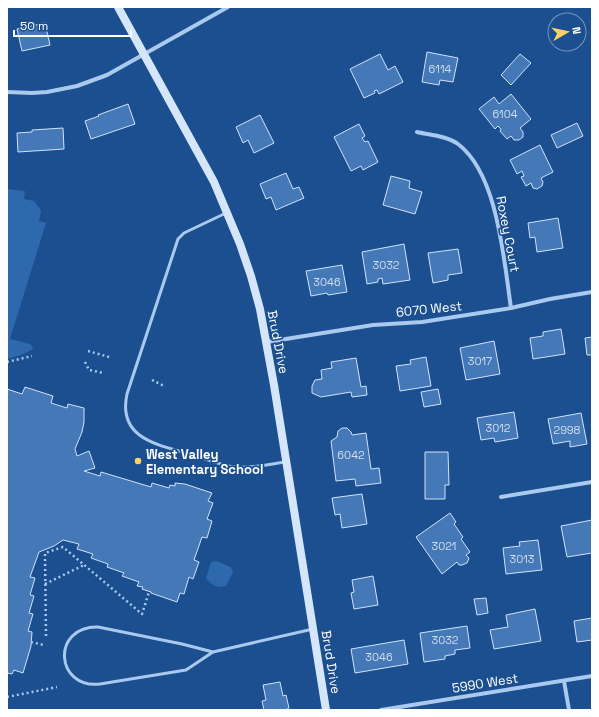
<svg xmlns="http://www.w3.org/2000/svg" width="599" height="717" font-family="'Space Grotesk',sans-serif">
	<rect width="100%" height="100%" fill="#1b4f8f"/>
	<g fill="#2e69ad">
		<path d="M 7,189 L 25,191 L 24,199 L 34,201 L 41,210 L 39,221 L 46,223 L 10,339 L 30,344 L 32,346 L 33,349 L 21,355 L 7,359 Z"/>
		<path d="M 216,561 L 231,567 L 233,572 L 226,586 C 218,589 211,585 206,578 L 211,562 Z"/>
	</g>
	<g fill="#4478b7" stroke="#cfe3fa">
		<path d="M 45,23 L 50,45 L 22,51 L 17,29 Z"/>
		<path d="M 427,52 L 458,58 L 453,82 L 440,80 L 439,85 L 422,82 Z"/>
		<path d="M 380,54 L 388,70 L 395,66 L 403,82 L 379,94 L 377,90 L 374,91 L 375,93 L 364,98 L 350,69 Z"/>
		<path d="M 520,54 L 531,63 L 511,85 L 501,75 Z"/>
		<path d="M 511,94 L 531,119 L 520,128 L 523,132 L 523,137 L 519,140 L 514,140 L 511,136 L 507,139 L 500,131 L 501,129 L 498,126 L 495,129 L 479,109 L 494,97 L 499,104 Z"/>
		<path d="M 128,104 L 135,124 L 91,139 L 85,121 L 99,116 L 98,115 Z"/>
		<path d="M 260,115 L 274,143 L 254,153 L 248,140 L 243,143 L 236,127 Z"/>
		<path d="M 577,123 L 583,136 L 557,148 L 551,135 Z"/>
		<path d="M 359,124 L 365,136 L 362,138 L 365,142 L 368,141 L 378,162 L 363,170 L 361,166 L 351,171 L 334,137 Z"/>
		<path d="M 63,128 L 64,149 L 18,152 L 17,133 L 32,132 L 32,130 Z"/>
		<path d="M 540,145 L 553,172 L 541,178 L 543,182 L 542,186 L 537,189 L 533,188 L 531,183 L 526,186 L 521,177 L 524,176 L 522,171 L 517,174 L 510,160 Z"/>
		<path d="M 286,173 L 293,189 L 299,187 L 304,198 L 276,210 L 271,197 L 266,199 L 260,184 Z"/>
		<path d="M 391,176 L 410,181 L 409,188 L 422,192 L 415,214 L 383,205 Z"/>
		<path d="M 558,218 L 563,248 L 537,252 L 535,237 L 530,238 L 528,223 Z"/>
		<path d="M 404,244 L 410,280 L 383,284 L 382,278 L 378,279 L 378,282 L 367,284 L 362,252 Z"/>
		<path d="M 458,249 L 462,273 L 448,275 L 448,280 L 433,283 L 428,253 Z"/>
		<path d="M 342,265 L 347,292 L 328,295 L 327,293 L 311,296 L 306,271 Z"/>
		<path d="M 561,329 L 565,354 L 533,359 L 530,338 L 543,336 L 543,332 Z"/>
		<path d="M 592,337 L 592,355 L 587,355 L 585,338 Z"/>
		<path d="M 494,341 L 500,374 L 466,380 L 460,348 Z"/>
		<path d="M 426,357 L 431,386 L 400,391 L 396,366 L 411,364 L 410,360 Z"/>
		<path d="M 356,358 L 361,387 L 366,386 L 367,395 L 352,397 L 351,392 L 321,397 L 312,393 L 312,386 L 315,380 L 322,379 L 321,370 L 332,368 L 331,362 Z"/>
		<path d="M 25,387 L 53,396 L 51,403 L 67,408 L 68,404 L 84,408 L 84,422 L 82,432 L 75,449 L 77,456 L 89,451 L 95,468 L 84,471 L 100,476 L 101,472 L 151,487 L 152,483 L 169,488 L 170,485 L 175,486 L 175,483 L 185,484 L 212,493 L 208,501 L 213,503 L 207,519 L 212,521 L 207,538 L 202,537 L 194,560 L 199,562 L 193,579 L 189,577 L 184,594 L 180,593 L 177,602 L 151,593 L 151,592 L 142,589 L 143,587 L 137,586 L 139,582 L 122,576 L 124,573 L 107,567 L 108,564 L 91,558 L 93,554 L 77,549 L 79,544 L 63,540 L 54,546 L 39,552 L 30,577 L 35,578 L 30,595 L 34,596 L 29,613 L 33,614 L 28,631 L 32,632 L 31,646 L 23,673 L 14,670 L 12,674 L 7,673 L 7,389 L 22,394 Z"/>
		<path d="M 438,389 L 441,404 L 424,407 L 421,392 Z"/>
		<path d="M 514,412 L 518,438 L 495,442 L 494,438 L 481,440 L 477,418 Z"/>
		<path d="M 581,413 L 587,444 L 570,447 L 570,441 L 553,444 L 548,419 Z"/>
		<path d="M 342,428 L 347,428 L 351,432 L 352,435 L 366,433 L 371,469 L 379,468 L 381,483 L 356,486 L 355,479 L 336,481 L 331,441 L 337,437 L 338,431 Z"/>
		<path d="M 425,452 L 448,452 L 449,485 L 445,485 L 445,499 L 425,499 Z"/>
		<path d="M 362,494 L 367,524 L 342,528 L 340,514 L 335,515 L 332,498 Z"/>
		<path d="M 450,513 L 456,522 L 454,524 L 463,537 L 461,539 L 470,552 L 466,555 L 469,558 L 467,563 L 462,565 L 459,565 L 457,562 L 442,574 L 416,537 Z"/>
		<path d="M 592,520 L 592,553 L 567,557 L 561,526 Z"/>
		<path d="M 538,540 L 542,570 L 506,574 L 503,548 L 520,546 L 519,542 Z"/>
		<path d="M 373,576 L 378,605 L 354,609 L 351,593 L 354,592 L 352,580 Z"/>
		<path d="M 486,598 L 488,613 L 477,615 L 474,599 Z"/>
		<path d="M 535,609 L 541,641 L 494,649 L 490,630 L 508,627 L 506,615 Z"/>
		<path d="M 592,618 L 592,640 L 577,642 L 574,621 Z"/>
		<path d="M 467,626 L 470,648 L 455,650 L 455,654 L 445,656 L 445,659 L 424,662 L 420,633 Z"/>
		<path d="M 404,640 L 408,664 L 355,673 L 351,649 Z"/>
		<path d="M 280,682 L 283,696 L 286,695 L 289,708 L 287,709 L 287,710 L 264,710 L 262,701 L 266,700 L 263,685 Z"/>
	</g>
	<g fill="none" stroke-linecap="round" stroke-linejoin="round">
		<g stroke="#a9c9ee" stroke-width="2.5" stroke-dasharray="2 3" stroke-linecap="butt">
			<path d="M 88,351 L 109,357"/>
			<path d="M 7,362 L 32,356"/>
			<path d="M 85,362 L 89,370 L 104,373"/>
			<path d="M 152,380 L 164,386"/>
			<path d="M 45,584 L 84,565"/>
			<path d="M 46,636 L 45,553 L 63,547 L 142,614 L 149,592"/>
			<path d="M 31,642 L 44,645"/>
			<path d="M 7,697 L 57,687"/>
		</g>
		<g stroke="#a9c9ee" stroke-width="3">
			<path d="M 226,213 L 184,233 L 178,239 L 127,394 C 117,440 160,445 193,455 C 206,459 220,465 234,467 C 249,469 270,464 285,462"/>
			<path d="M 213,652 L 182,644 L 98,627 C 51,626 55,689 100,684 L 186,670 L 213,652 L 313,629"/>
		</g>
		<g stroke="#a9c9ee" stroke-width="4">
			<path d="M 7,92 L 32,93 L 47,92 L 77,86 L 107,75 L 228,7"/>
			<path d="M 417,132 C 430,135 447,136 458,144 C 498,174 504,261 511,308"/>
			<path d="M 267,342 L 373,325 L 422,322 L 511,308 L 550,299 L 592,292"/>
			<path d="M 501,497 L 592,482"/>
			<path d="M 564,681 L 569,710"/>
			<path d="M 381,710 L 592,676"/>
		</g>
		<path stroke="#d6e6fa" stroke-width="8" d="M 118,7 L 214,182 L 240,244 L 251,276 L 260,309 L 274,385 L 326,710"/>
	</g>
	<circle fill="#ffd166" stroke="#1b4f8f" stroke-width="1.5" cx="138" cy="461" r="4"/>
	<g text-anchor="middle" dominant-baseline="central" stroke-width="3.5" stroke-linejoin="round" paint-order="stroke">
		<g font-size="11" fill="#d0dded">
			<text x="440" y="69">6114</text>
			<text x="505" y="114">6104</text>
			<text x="386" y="265">3032</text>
			<text x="327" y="282">3046</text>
			<text x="480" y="361">3017</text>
			<text x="498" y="428">3012</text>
			<text x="567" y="430">2998</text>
			<text x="351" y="455">6042</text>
			<text x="444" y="546">3021</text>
			<text x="522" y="559">3013</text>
			<text x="445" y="640">3032</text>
			<text x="379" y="657">3046</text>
		</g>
		<g font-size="13" fill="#fff" stroke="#1b4f8f">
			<text transform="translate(508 234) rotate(79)">Roxey Court</text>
			<text transform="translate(429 309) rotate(-6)">6070 West</text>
			<text transform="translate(278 342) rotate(79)">Brud Drive</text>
			<text transform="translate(331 662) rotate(81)">Brud Drive</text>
			<text transform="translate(485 683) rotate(-9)">5990 West</text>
		</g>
		<g font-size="13" font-weight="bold" fill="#fff" stroke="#1b4f8f" text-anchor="start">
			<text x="146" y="454">West Valley<tspan x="146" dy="15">Elementary School</tspan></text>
		</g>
	</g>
	<rect width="599" height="717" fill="none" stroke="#ffffff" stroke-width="16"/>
	<g transform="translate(567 32) rotate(81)"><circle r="19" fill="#1b4f8f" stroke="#7695bc"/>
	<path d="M0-3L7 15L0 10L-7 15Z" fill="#ffd166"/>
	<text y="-6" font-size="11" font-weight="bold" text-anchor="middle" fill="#ffffff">N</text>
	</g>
	<path d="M14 30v6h117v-6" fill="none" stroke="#ffffff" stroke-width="2"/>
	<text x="20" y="30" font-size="12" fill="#ffffff" stroke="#1b4f8f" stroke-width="3" paint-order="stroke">50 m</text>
</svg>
